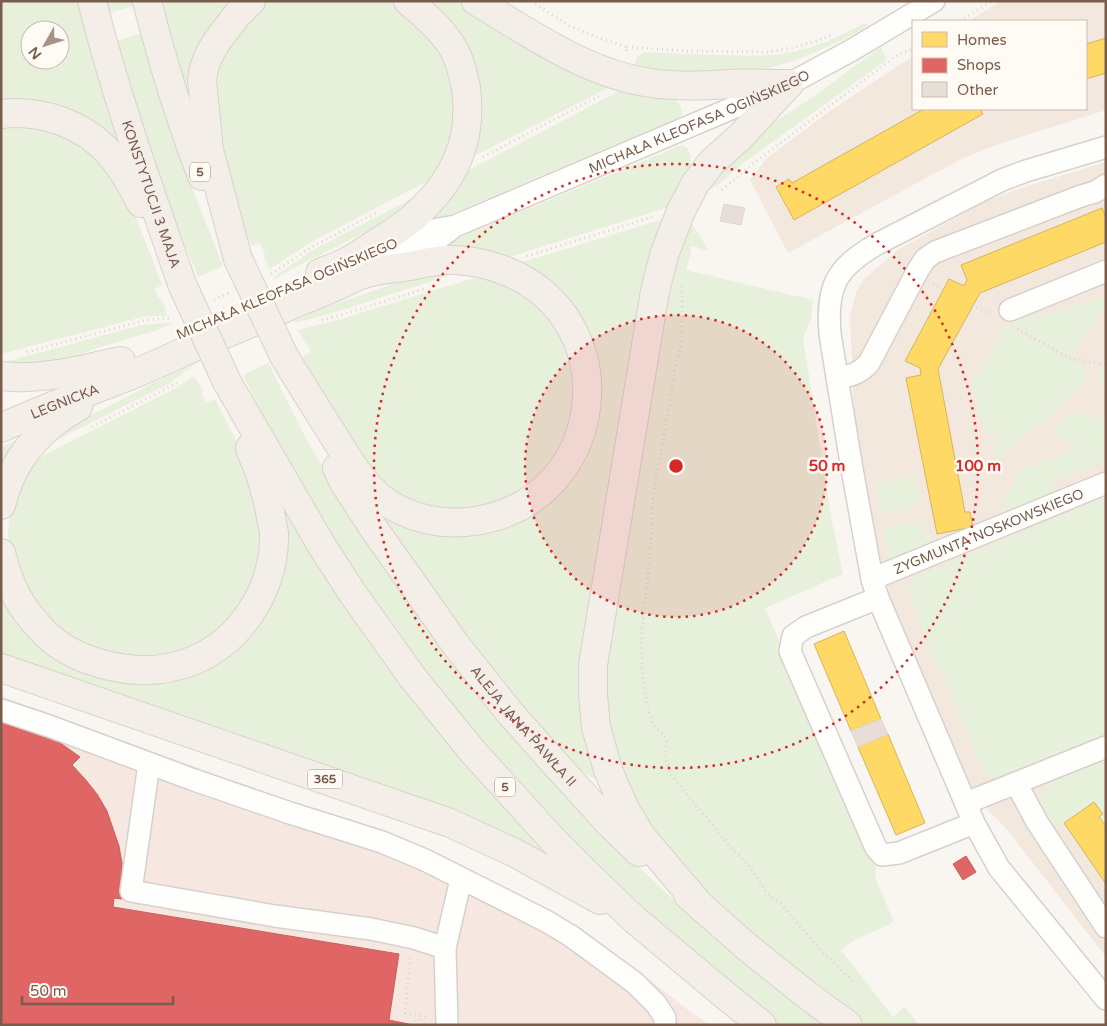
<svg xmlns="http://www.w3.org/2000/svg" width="1107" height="1026" font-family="'Varela Round',sans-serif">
	<rect width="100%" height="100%" fill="#f9f5f0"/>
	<g fill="#f2e8de">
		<path d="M 1001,1 L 1106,1 L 1106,110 L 1002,143 L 961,159 L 788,253 L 750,180 L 767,158 L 833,109 L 913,56 L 913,109 L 1086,109 L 1086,21 L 969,21 Z"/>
		<path d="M 1106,162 L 1106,957 L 1006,828 L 988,810 L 966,779 L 891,598 L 879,556 L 872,523 L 854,414 L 850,317 L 856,292 L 864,279 L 899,249 L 987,201 L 1015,190 Z"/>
	</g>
	<path fill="#f6e8e1" d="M 1,696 L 396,840 L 498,883 L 526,903 L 647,978 L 688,1010 L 710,1025 L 1,1025 Z"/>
	<g fill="#e7f0db" fill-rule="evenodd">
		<path d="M 1,1 L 78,1 L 99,80 L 117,135 L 117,141 L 115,143 L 1,104 ZM 30,30 L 60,30 L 60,60 L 30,60 Z"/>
		<path d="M 103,1 L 134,1 L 135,6 L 106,14 Z"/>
		<path d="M 159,1 L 237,1 L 189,85 L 185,84 L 184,82 Z"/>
		<path d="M 268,1 L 393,1 L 405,10 L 446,54 L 459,117 L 441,174 L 334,230 L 308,244 L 270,269 L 264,257 L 265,254 L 260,243 L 252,246 L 239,216 L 226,182 L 210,81 L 244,21 L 255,10 Z"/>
		<path d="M 423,1 L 457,1 L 554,58 L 614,85 L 468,159 L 474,136 Z"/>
		<path d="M 862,24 L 866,24 L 869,25 L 845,39 L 818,51 L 793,61 L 755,72 L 728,77 L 633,70 L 637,57 L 643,52 C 671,53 699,55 727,55 C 748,56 770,57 791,52 C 816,48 840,36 862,24 Z"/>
		<path d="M 142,33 L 171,128 L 194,193 L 223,266 L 198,277 L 167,201 L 114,42 Z"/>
		<path d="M 881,47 L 886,58 L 885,61 L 746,161 L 717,186 L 704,191 L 744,142 L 813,97 Z"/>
		<path d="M 625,88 L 672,97 L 680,105 L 682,114 L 679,118 L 439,219 L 434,217 L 434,216 L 463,173 Z"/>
		<path d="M 1,124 L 41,126 L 95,152 L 129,200 L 162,285 L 154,289 L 159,298 L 163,301 L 167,316 L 146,316 L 1,354 Z"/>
		<path d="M 683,145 C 703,156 679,192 672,206 L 503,259 L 463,252 L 444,246 L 449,242 L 679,146 Z"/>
		<path d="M 417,196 L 401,214 L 288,271 L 274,279 L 274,277 L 311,251 Z"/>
		<path d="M 688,217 L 709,251 L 691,246 L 691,253 L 686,270 L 813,300 L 811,319 L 803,338 L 832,522 L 843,574 L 765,608 L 876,869 L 875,877 L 894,922 L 853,941 L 841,950 L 893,1017 L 905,1007 L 919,1025 L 867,1025 L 816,987 L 756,939 L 711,898 L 687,874 L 623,789 L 602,694 L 664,293 Z"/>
		<path d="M 667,218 L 587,638 L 597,777 L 593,779 L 572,763 L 543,733 L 465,637 L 384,520 L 385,516 L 515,520 L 597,396 L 516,264 Z"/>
		<path d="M 463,271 L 339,311 L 295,323 L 294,321 L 323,308 L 419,275 Z"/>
		<path d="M 487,274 L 523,290 L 562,332 L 578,394 L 558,460 L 506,503 L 441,513 L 384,491 L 322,395 L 303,356 L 311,352 L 298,330 L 341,319 Z"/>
		<path d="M 1106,295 L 1106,310 C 1089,320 1080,340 1074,358 L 1063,353 L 1007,322 L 1010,317 L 1030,309 L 1037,318 Z"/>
		<path d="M 166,323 L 172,324 L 157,330 L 72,356 L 34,367 L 1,363 L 142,325 Z"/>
		<path d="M 1006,325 L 1066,358 L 1079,362 L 1084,369 L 1085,379 L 1082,385 L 1067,400 L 1000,457 L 996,456 L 992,446 L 999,443 L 995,430 L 987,433 L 973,390 L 970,389 Z"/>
		<path d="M 268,363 L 305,437 L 334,486 L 602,832 L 677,903 L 739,956 L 828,1025 L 779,1025 L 774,1021 L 643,911 L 562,832 L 483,745 L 424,670 L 363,586 L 332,539 L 276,442 L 243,375 Z"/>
		<path d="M 192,365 L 192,366 L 170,383 L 37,450 L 78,422 L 173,373 Z"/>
		<path d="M 1100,366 L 1106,368 L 1106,390 C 1099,384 1096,374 1100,366 Z"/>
		<path d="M 194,376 L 203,390 L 202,395 L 206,403 L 215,399 L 253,475 L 265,530 L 248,601 L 201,646 L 143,660 L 86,649 L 40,614 L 10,549 L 8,536 L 10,509 L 27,464 L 176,388 Z"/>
		<path d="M 1074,413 L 1079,413 L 1106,420 L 1106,460 L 1051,484 L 1057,498 L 1002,516 C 1007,498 1009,483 1023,470 L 1077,449 L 1075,444 C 1072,442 1067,441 1063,439 C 1045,429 1064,417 1074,413 Z"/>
		<path d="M 18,439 L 1,468 L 1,447 Z"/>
		<path d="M 914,476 L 920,506 L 883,514 L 881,514 L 875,486 L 876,484 Z"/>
		<path d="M 1106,497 L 1106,736 L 1001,778 L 986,777 L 909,597 L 911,579 Z"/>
		<path d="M 283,510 L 287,513 L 544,849 L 542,852 L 1,657 L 1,586 L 65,660 L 222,655 Z"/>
		<path d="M 920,521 L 922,521 L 924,528 L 922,538 L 928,536 L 936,549 L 889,563 L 883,529 Z"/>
		<path d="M 1106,756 L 1106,826 L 1099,817 L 1103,814 L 1062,824 L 1051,831 C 1048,825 1042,817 1040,810 C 1039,805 1041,799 1043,794 C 1052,772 1085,765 1106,756 Z"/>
	</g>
	<g fill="#ffd966" stroke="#d7b45e">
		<path d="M 1106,38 L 1106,73 L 1086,79 L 1086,44 Z"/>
		<path d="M 924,109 L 985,109 L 981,111 L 983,114 L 794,220 L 776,187 L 789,179 L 792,183 Z"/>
		<path d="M 1102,208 L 1106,218 L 1106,242 L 980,293 L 938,369 L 965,512 L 970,512 L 973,527 L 937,534 L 906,378 L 921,375 L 920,368 L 905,361 L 949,279 L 964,286 L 967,280 L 961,265 Z"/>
		<path d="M 844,631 L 881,719 L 851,731 L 814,644 Z"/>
		<path d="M 888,734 L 925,823 L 896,835 L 858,747 Z"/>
		<path d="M 1094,802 L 1103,814 L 1099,817 L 1106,826 L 1106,884 L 1064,823 Z"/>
	</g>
	<g fill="#e06666" stroke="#c1635e">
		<path d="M 1,718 L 52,737 L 80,757 L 72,765 L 85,779 L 97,794 L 107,811 L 119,846 L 122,863 L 122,899 L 114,898 L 113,907 L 399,954 L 389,1020 L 413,1025 L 1,1025 Z"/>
		<path d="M 966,856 L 976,872 L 963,880 L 953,864 Z"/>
	</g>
	<g fill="#e6ded7" stroke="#e2d8d2">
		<path d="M 724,204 L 745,208 L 741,225 L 720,221 Z"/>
		<path d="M 881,719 L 888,734 L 858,747 L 851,731 Z"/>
	</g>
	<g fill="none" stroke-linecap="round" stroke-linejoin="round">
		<defs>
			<g id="minor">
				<path d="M 1106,147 L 1026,171 L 1002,180 L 877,244 C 836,268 826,286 830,334 L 852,469 L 872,579 L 878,598 L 974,823 L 999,868 L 1106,999"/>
				<path id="s1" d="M 385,247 L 422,232 L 455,226 L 789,84 L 852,50 L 934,1"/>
				<path d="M 388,263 L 428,246 L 451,229"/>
				<path d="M 1010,310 L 1106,271"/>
				<path d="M 838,378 C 851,376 860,373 869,363 L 918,270 L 925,259 L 935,252 L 1081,196 L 1095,192 L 1106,185"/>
				<path id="s2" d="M 872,579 L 1106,483"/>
				<path d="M 878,598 L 806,627 L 793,636 L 790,651 L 876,848 L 882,855 L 899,853 L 974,823"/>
				<path d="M 1,710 L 49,726 L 194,780 L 290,813 L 382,842 L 425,860 L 546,921 L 571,936 L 635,983 L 656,1004 L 665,1018 L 665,1025"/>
				<path d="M 149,764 L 131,891 L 275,916 L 371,929 L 414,938 L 445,948"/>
				<path d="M 1016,783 L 1037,822 L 1106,927"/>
				<path d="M 966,803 L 1106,747"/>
				<path d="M 447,1025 L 445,948 L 461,879"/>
			</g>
			<g id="major">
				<path id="s3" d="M 92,1 C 116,97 150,191 182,284"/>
				<path d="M 147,1 C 162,60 180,119 202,176"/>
				<path d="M 476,1 C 531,34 587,74 651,83 C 677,87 702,86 728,84 C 748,83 768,84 789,84"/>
				<path d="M 1,114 C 40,109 84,124 110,154 C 123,169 132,186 141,203"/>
				<path d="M 238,259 L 209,150 L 202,80 L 204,68 L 209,55 L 217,41 L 237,15 L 251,1"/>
				<path d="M 320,273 C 329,269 339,266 348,261 C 360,255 371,246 383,239 C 395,231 407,224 417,214 C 455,179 473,140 466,88 C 463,74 460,60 453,48 C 442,30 425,15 408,1"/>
				<path d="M 1,376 C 43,381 81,369 121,361"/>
				<path d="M 227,382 L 322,546 L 353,594 L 413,678 L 474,753 L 553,840 L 593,880 L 635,920 L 726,996 L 762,1025"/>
				<path id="s4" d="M 1,428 C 42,409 83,394 124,378 C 144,370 164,361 183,352 C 218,337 254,322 289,306 C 305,299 321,293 337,286 C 346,282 355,277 364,274 C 376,270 391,269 404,267 C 417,265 431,261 444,260 C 465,259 487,264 506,271 C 629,321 607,501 475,521 C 443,526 409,519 382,499 C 360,481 345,454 330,430 C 314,405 299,381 284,356"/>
				<path id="s5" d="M 337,468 L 343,481 L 374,529 L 456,645 L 510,713 L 550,758 L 610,824 L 639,852"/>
				<path d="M 1,505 C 10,470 26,445 55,422 C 62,416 70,412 78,407"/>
				<path d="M 1,553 C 9,584 18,605 41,629 C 57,647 80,658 102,664 C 131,672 163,673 192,661 C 240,642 273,591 274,539 C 275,532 272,524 271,517 C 269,508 268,499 265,491 C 262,476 255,462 250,448"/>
				<path d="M 1,668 L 450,823 L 515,853 L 600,900"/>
				<path d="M 688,895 L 747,947 L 807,995 L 848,1025"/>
				<path d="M 702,908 L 642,837 L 626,811 L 617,791 L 608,770 L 596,727 L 593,695 L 593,665 L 655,291 L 664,255 L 681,211 L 695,184 L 711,163 L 740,137 L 789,84"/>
			</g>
		</defs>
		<use href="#minor" stroke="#d7d1cb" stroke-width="24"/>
		<use href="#major" stroke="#dad1cc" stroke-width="30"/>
		<g stroke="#dcd5d0" stroke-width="3" stroke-dasharray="1 4" stroke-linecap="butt">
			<path d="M 531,1 L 568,25 L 593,36 L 627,47 L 626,53"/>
			<path d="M 960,21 L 992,1"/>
			<path d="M 627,47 L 689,51 L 767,52 L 792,48 L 816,41 L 834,34"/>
			<path d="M 483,157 L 601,95"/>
			<path d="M 722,190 L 750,166 L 897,55 L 913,49"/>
			<path d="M 527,256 L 655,216"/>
			<path d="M 271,274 L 310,248 L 376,213"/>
			<path d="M 933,284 L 943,289"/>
			<path d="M 682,286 L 682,342 L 675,365 L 673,385 L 653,496 L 652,522 L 650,555 L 641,643 L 643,675 L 646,699 L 653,725 L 663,734 L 667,743 L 664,755 L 671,775 L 734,851 L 748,864 L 756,875 L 764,890 L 781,904 L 818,947 L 855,983"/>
			<path d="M 214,300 L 229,293"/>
			<path d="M 972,305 L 990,314"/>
			<path d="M 322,320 L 341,315 L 424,289"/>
			<path d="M 1017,329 L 1070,358 L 1106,365"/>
			<path d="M 27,352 L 146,320 L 172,318"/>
			<path d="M 92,427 L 177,383"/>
			<path d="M 410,958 L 405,1013 L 428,1017"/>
			<path d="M 419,1025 L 420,1016"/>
		</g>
		<use href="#minor" stroke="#fefefd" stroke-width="21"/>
		<use href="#major" stroke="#f3eee8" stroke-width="28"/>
		<defs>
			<g id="major-bridge">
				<path d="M 238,259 L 284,356"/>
				<path d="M 182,284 L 227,382"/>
			</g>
		</defs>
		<use href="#major-bridge" stroke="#dad1cc" stroke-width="30" stroke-linecap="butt"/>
		<use href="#major-bridge" stroke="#f3eee8" stroke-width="28"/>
	</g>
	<circle cx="676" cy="466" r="151" fill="#d62828" fill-opacity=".12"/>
	<g fill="none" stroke="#d62828" stroke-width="2.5" stroke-dasharray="2.5 5">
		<circle cx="676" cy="466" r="151"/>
		<circle cx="676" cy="466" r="302"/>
	</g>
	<g text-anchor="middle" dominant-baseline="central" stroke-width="5" stroke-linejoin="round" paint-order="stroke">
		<g fill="#fffaf3" stroke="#a28b7f" stroke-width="1">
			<rect x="190" y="162.5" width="20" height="19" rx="4"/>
			<rect x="307.5" y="769.5" width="35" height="19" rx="4"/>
			<rect x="495" y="777.5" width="20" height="19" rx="4"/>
		</g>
		<g font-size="12" font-weight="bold" fill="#7a5c4d">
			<text x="200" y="172">5</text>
			<text x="325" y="779">365</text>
			<text x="505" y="787">5</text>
		</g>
		<g font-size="14" fill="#7a5c4d" stroke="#fffaf3">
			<text stroke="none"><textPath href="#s1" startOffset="339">MICHAŁA KLEOFASA OGIŃSKIEGO</textPath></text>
			<text stroke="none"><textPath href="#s3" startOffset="202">KONSTYTUCJI 3 MAJA</textPath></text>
			<text transform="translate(287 289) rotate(-23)">MICHAŁA KLEOFASA OGIŃSKIEGO</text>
			<text stroke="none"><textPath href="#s4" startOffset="69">LEGNICKA</textPath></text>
			<text stroke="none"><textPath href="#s2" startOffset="126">ZYGMUNTA NOSKOWSKIEGO</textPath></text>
			<text stroke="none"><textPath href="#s5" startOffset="319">ALEJA JANA PAWŁA II</textPath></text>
		</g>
	</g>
	<circle cx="676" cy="466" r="8" fill="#d62828" stroke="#fffaf3" stroke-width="2.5"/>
	<g font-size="15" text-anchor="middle" font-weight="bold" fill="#d62828" stroke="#fffaf3" stroke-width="5" stroke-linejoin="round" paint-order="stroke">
		<text x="827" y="471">50 m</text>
		<text x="978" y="471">100 m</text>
	</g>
	<rect width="1107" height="1026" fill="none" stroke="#7a5c4d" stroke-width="5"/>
	<rect x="912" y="20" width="175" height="90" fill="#fffaf3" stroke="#cabbb1"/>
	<rect x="922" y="32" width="25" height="15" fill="#ffd966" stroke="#cabbb1"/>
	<text x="957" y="45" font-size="15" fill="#7a5c4d">Homes</text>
	<rect x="922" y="58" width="25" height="15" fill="#e06666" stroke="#cabbb1"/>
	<text x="957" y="70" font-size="15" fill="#7a5c4d">Shops</text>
	<rect x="922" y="82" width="25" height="15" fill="#e6ded7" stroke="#cabbb1"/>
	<text x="957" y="95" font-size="15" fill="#7a5c4d">Other</text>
	<g transform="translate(45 45) rotate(231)"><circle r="24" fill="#fffaf3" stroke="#cabbb1"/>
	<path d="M0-4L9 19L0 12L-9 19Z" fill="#a69286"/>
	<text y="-8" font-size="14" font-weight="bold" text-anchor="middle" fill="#7a5c4d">N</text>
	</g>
	<path d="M22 996v8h151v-8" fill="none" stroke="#7a5c4d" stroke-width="2.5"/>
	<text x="30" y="996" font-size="15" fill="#7a5c4d" stroke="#fffaf3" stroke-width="4" paint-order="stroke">50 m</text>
</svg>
